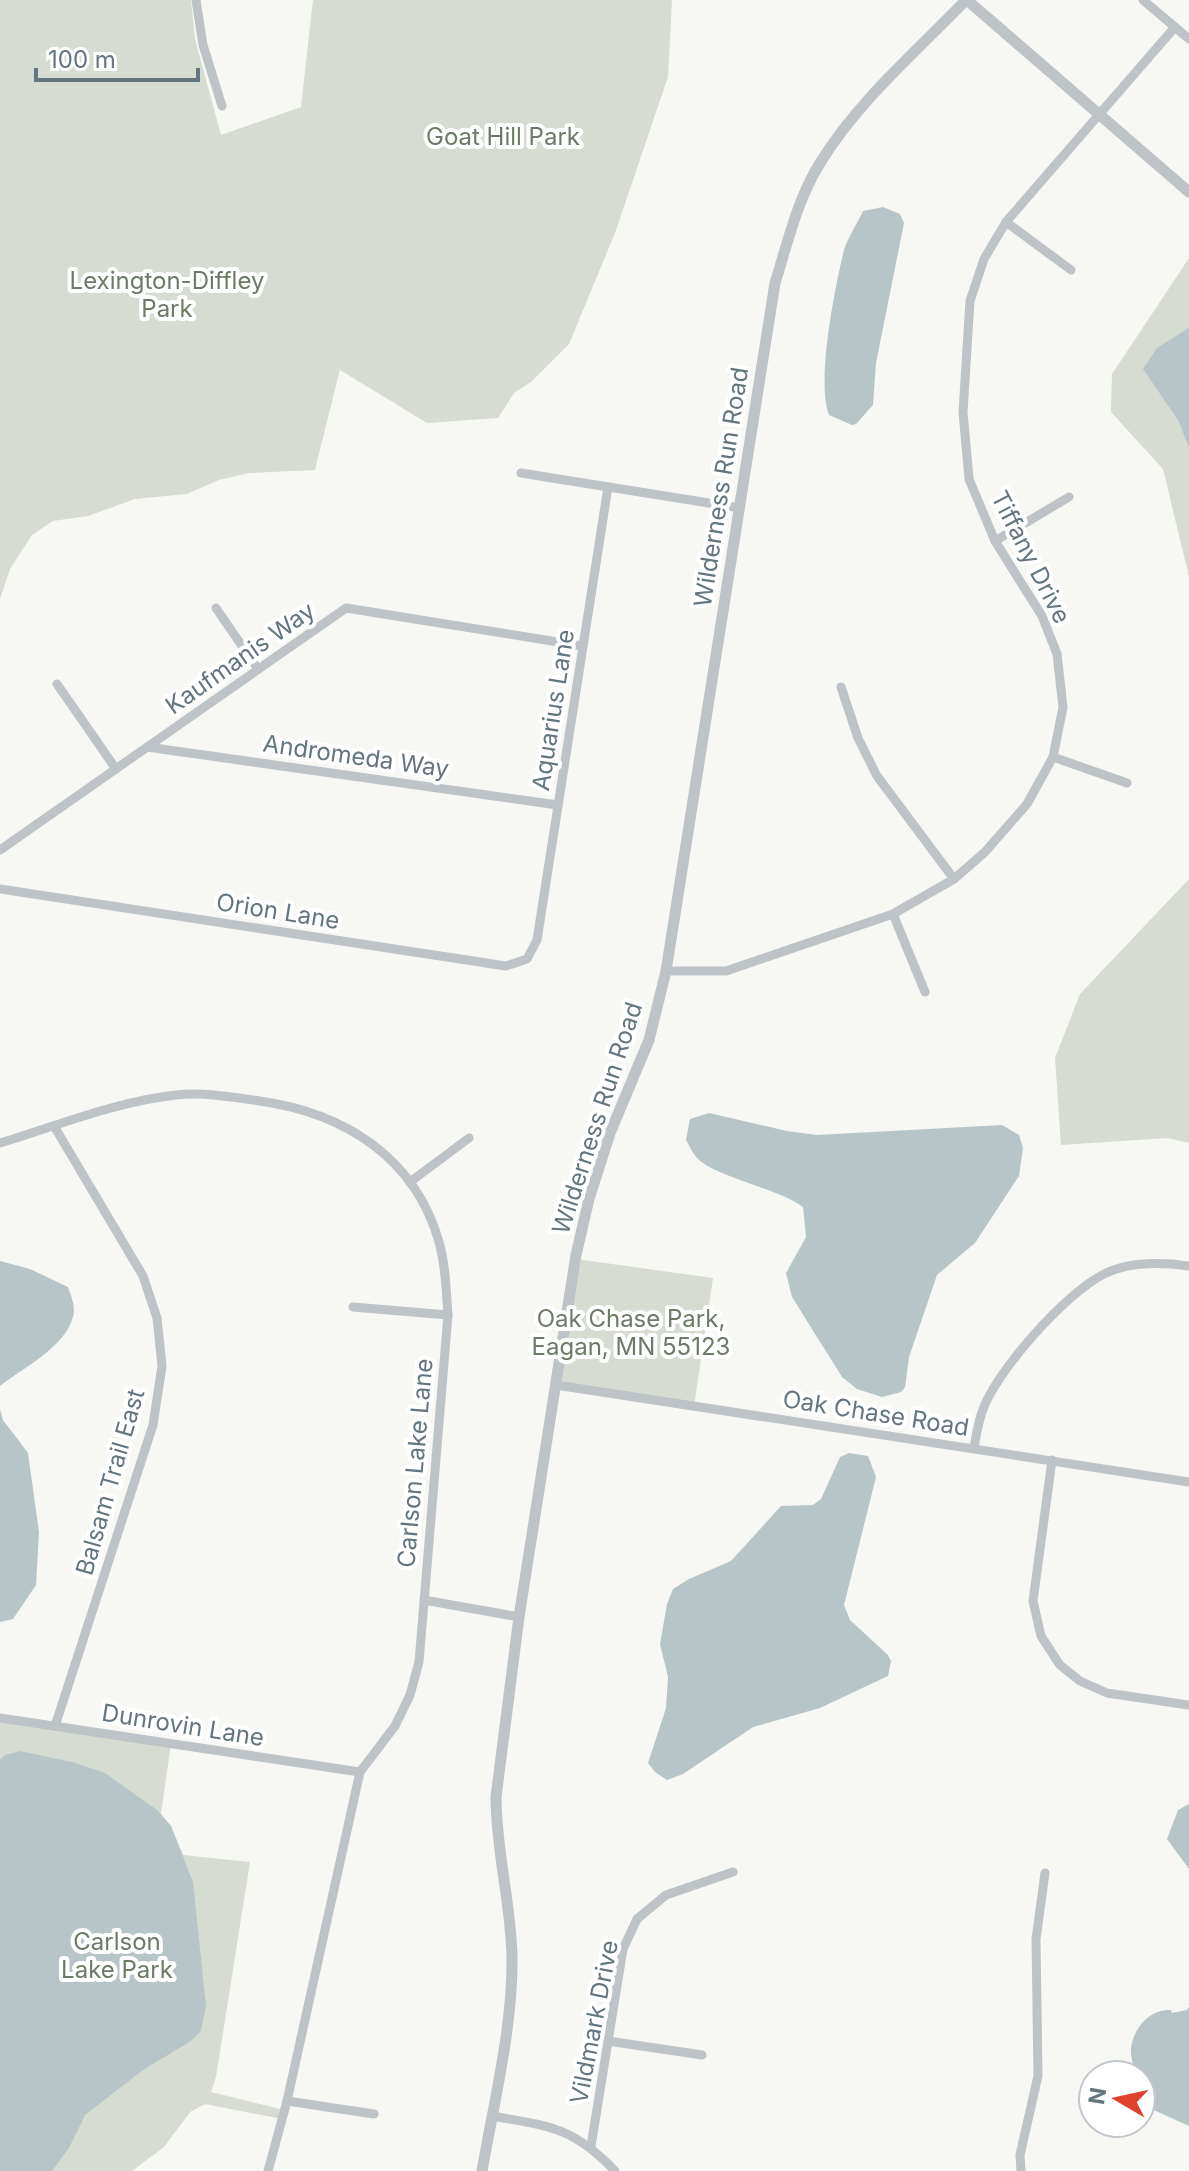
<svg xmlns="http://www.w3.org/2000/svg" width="1189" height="2171" font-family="Inter,sans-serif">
	<rect width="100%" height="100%" fill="#f7f7f4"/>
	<g fill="#d7dcd3">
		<path d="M 0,0 L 191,0 L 195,39 L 221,135 L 301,107 L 313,0 L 672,0 L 668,77 L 615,233 L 569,344 L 531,382 L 514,393 L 498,418 L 427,423 L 340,370 L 315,470 L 249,473 L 219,480 L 187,494 L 135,499 L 88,516 L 53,521 L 32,535 L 10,569 L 0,599 Z"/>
		<path d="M 1189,258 L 1189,577 L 1163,469 L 1111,412 L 1112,374 Z"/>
		<path d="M 1189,879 L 1189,1143 L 1168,1138 L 1061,1145 L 1055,1058 L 1080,994 Z"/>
		<path d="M 576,1259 L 713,1278 L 694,1406 L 556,1385 Z"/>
		<path d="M 0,1718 L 171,1744 L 161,1814 L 171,1826 L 183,1855 L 250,1862 L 216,2077 L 211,2092 L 284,2110 L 282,2119 L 205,2104 L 190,2112 L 164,2147 L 132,2171 L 0,2171 Z"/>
	</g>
	<g fill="#b7c5c8">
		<path d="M 883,207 L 900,214 L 904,223 L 876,363 L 873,405 L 856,424 L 852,425 L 829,415 C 816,381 835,287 844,250 C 848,237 857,224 863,211 Z"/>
		<path d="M 1189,328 L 1189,447 L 1178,420 L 1143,369 L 1157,348 Z"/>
		<path d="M 709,1113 L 787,1131 L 817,1135 L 1002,1125 L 1019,1135 L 1023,1148 L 1019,1176 L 975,1243 L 937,1275 L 909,1357 L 905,1387 L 901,1392 L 882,1397 L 857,1389 L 842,1377 L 792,1297 L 786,1273 L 806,1237 L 803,1207 C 777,1188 712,1176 696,1157 C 692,1152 689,1145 686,1140 L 690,1119 Z"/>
		<path d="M 0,1261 L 30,1269 L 68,1287 C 71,1296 76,1307 73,1317 C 65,1347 23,1368 0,1386 Z"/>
		<path d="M 0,1409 L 3,1420 L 28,1453 L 39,1532 L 36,1585 L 13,1619 L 0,1622 Z"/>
		<path d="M 849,1453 L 868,1456 L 876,1477 L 844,1605 L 850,1620 L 888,1655 L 891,1661 L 888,1676 L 820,1708 L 753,1727 L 683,1774 L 667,1780 L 655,1772 L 648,1763 L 666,1708 L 668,1677 L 660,1644 L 667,1604 L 673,1589 L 689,1579 L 731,1561 L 781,1506 L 813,1505 L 821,1499 L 840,1457 Z"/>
		<path d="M 20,1751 L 72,1762 L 105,1773 L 157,1810 L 171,1826 L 193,1882 L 206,2006 L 201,2031 L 191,2041 L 143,2070 L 85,2115 L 69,2148 L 52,2171 L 0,2171 L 0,1759 L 5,1755 Z"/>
		<path d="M 1189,1804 L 1189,1869 L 1167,1839 L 1178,1810 Z"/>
		<path d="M 1189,2007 L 1189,2126 L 1147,2107 L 1141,2095 L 1141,2075 L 1136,2075 C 1134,2067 1130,2056 1131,2048 C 1134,2028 1149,2009 1171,2010 L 1172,2013 L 1187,2010 Z"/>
	</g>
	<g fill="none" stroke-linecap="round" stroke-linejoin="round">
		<g stroke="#bdc3c6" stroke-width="9">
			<path d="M 196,0 L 203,45 L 222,106"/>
			<path d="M 1143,0 L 1189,39"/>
			<path d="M 1006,222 L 1071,270"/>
			<path d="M 521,473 L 740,508"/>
			<path d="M 995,541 L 1069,497"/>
			<path d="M 216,608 L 258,669"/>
			<path d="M 57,684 L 116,769"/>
			<path d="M 841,687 L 858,738 L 877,776 L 954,879"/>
			<path d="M 147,747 L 558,805"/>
			<path d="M 1053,757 L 1127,783"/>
			<path d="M 0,850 L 346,608 L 583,646"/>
			<path d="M 0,889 L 506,966 L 527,959 L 537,940 L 608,487"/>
			<path d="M 893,914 L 925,992"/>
			<path d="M 666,971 L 726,971 L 893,914 L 954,879 L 985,852 L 1027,804 L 1053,757 L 1063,707 L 1057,654 L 1042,616 L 995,541 L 969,479 L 963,412 L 970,301 L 984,259 L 1006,222 L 1175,27"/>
			<path d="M 54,1126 L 143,1276 L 157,1318 L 162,1366 L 153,1425 L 55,1726"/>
			<path d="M 0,1143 C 56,1126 118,1101 176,1095 C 204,1092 232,1097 260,1101 C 344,1113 415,1157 439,1242 C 446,1266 446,1291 448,1315 L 419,1662 L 410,1695 L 395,1726 L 360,1772 L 287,2101 L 268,2171"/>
			<path d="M 410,1182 L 469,1138"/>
			<path d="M 353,1307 L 448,1315"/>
			<path d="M 556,1385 L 1189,1482"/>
			<path d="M 974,1448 C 976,1436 978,1424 982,1412 C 995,1372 1066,1293 1104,1274 C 1130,1261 1161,1262 1189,1266"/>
			<path d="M 1052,1460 L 1033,1601 L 1041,1636 L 1060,1665 L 1080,1681 L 1107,1693 L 1189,1705"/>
			<path d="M 424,1600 L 519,1617"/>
			<path d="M 0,1718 L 360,1772"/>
			<path d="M 608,2041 L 702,2055"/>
			<path d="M 287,2101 L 374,2114"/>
			<path d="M 492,2116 C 549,2126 573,2127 615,2171"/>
			<path d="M 591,2146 L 623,1949 L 637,1919 L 666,1895 L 733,1872"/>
			<path d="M 1021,2171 L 1020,2155 L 1038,2076 L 1036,1939 L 1045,1873"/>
		</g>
		<g stroke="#bdc3c6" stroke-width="11">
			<path d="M 967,0 L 1189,192"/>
			<path d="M 482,2171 C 494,2102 513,2026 512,1957 C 511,1903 496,1851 496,1797 L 519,1617 L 576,1255 L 589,1199 L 610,1133 L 649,1040 L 666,971 L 775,283 C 788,242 797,200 820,163 C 858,101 916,52 966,0"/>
		</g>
	</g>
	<g text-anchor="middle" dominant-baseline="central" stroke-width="8" stroke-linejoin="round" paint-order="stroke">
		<g font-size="24" fill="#6c7b65" stroke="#fff">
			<text x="503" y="136">Goat Hill Park</text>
			<text x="167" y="280">Lexington-Diffley<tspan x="167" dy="28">Park</tspan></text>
			<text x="631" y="1318">Oak Chase Park,<tspan x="631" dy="28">Eagan, MN 55123</tspan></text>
			<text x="117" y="1941">Carlson<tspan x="117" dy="28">Lake Park</tspan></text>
		</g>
		<g font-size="24" fill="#63757e" stroke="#fff">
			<text transform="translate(721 487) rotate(-81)">Wilderness Run Road</text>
			<text transform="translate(1031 557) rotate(63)">Tiffany Drive</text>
			<text transform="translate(240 658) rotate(-35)">Kaufmanis Way</text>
			<text transform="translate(553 710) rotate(-81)">Aquarius Lane</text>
			<text transform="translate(356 756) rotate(8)">Andromeda Way</text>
			<text transform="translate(278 911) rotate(9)">Orion Lane</text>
			<text transform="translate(597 1118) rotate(-72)">Wilderness Run Road</text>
			<text transform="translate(876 1413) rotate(9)">Oak Chase Road</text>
			<text transform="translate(415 1463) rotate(-85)">Carlson Lake Lane</text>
			<text transform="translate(110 1482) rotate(-74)">Balsam Trail East</text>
			<text transform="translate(183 1725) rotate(9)">Dunrovin Lane</text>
			<text transform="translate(594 2022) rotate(-79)">Vildmark Drive</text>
		</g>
	</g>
	<g transform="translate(1117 2099) rotate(279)"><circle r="38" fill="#ffffff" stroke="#c1c8cb" stroke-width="2"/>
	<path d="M0-6L14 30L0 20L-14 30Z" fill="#df422c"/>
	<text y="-12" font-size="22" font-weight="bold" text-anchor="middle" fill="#63757e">N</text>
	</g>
	<path d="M36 68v12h162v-12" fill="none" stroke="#63757e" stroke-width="4"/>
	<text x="48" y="68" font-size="24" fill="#63757e" stroke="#ffffff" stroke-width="6" paint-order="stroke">100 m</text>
</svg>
